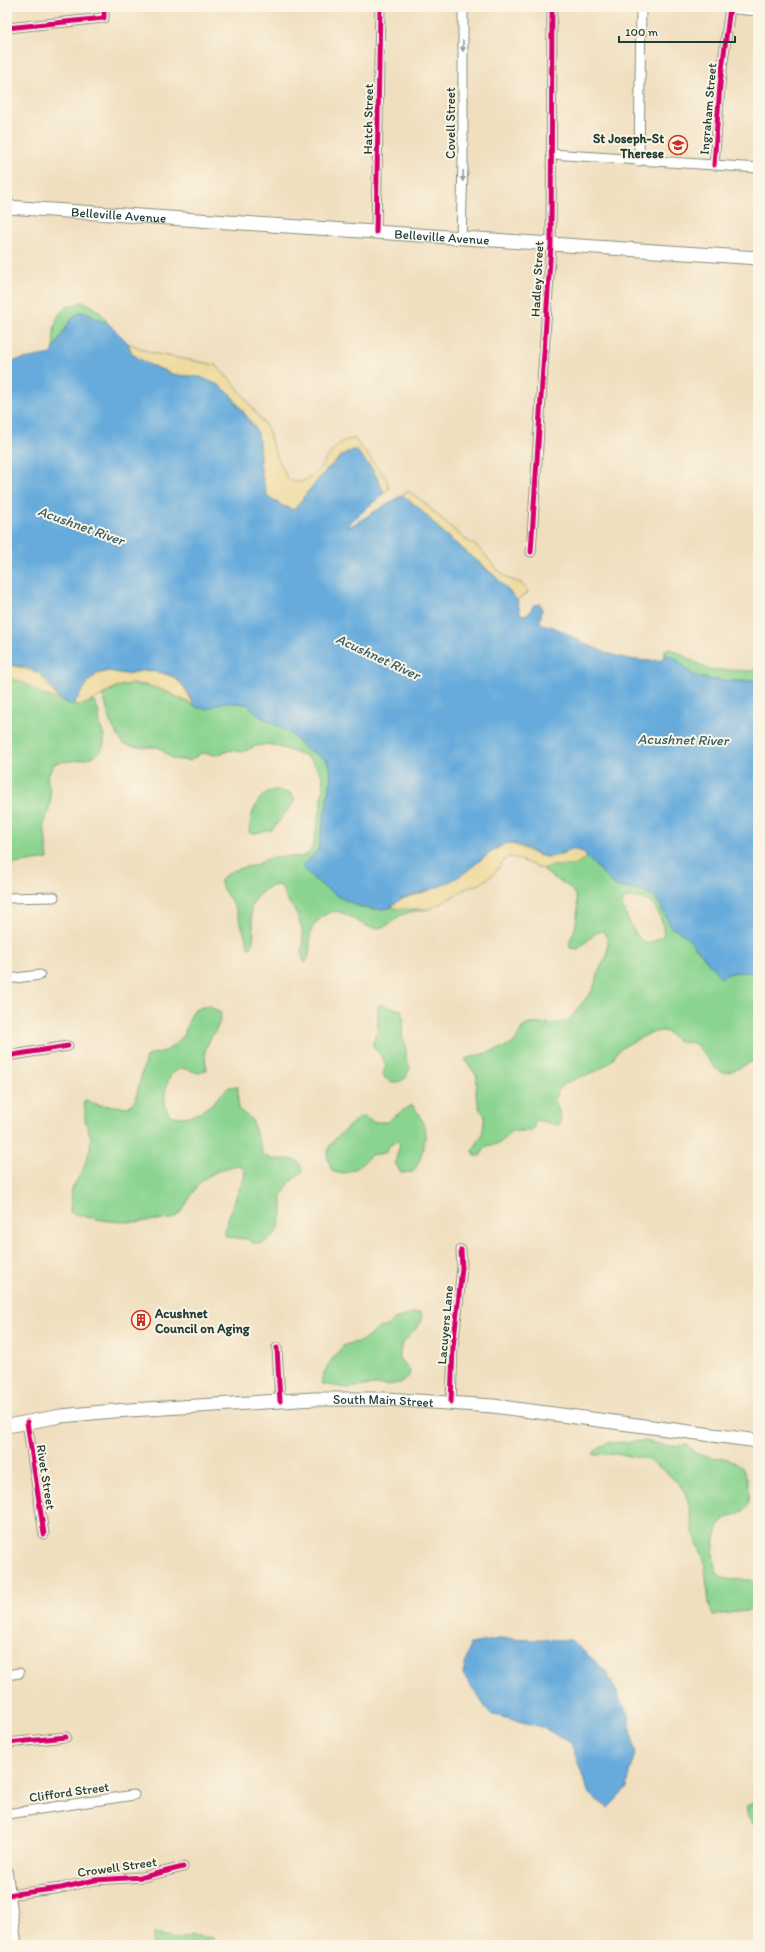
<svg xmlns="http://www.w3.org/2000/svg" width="765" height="1952" font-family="Itim,sans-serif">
	<rect width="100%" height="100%" fill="#fcf5e5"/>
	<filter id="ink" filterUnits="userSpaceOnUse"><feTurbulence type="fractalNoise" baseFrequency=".025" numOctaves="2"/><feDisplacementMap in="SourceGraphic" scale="8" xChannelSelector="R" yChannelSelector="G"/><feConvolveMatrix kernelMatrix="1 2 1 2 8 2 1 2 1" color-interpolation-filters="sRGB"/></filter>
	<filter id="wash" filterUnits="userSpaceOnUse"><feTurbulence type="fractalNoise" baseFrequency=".012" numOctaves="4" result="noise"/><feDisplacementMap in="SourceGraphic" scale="16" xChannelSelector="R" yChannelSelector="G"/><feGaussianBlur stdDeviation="0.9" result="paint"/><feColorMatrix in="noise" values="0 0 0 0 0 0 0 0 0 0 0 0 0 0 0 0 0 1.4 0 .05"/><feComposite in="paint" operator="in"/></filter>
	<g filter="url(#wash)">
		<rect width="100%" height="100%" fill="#f0dfbf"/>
		<g fill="#8ad490" stroke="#548862" fill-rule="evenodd">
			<path d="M 81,302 C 93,304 101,312 107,322 L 102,322 L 85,312 L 54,350 C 53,337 53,319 63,310 C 68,305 76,305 81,302 Z"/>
			<path d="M 670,648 L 707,669 L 751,671 L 758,668 L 758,679 C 746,683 705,681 694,675 C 682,668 681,657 665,655 L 665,650 Z"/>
			<path d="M 7,677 L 29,683 L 29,685 C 52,697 68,710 94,701 C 99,709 99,716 100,725 C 101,729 103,733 104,737 C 107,764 71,759 55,763 L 47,777 L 51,797 L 49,810 L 44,824 L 48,859 L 7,865 Z"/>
			<path d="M 132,684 L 157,688 L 199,708 L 207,709 L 224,702 L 247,704 L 261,717 L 288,732 L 303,747 L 324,757 L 330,767 L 331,779 L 319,845 L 316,853 L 312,859 L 304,863 L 303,867 C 315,880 351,908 370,909 C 377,910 384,907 391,907 C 404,908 416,908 429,909 C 421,911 411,911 404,914 C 395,917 389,928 377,928 C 352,928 341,893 314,925 C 306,935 314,953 305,963 C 299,950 304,950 303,939 C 303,933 301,925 299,920 C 295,907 284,900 282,887 L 278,885 C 267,886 249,899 251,912 C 252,927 257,933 250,949 C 243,933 240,915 231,901 C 226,893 220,888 221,879 C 238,865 241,870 258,864 C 264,861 269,857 276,857 C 285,855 296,858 304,856 C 309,854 311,851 313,847 L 322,801 L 323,777 L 313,762 L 304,755 L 269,744 L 256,746 L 242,752 L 231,750 L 216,755 L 201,753 L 190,761 L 173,759 L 158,747 L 138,747 L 123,744 L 110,722 L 105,701 L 102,696 L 117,687 Z"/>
			<path d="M 277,790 L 291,794 L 295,799 L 294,802 L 272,830 L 251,834 L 249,832 C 251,815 256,792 277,790 Z"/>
			<path d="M 588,856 L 598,869 L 614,885 L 621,888 L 646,891 L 656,898 L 665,912 L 669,922 L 685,935 L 721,977 L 737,971 L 758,972 L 758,1058 C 748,1063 738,1070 728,1072 C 715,1076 704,1051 695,1044 C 690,1041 686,1043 680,1042 C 674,1040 670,1032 663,1031 C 653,1030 627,1044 619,1050 C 615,1053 615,1056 612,1060 C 609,1063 604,1067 600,1069 C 587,1077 564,1078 556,1094 C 553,1103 562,1114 561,1123 L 558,1125 L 536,1120 L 532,1131 L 511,1131 L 500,1143 L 487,1146 L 480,1156 L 475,1156 L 473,1150 L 482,1135 L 485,1115 L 480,1110 L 476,1095 L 477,1076 L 465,1059 L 509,1046 L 515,1041 L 522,1028 L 529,1024 L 560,1023 L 567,1021 L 574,1014 L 593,989 L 600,968 L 607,956 L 608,940 L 604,931 L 596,933 L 578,949 L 570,948 C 568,939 573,936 575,928 C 578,916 580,898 571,889 C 562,881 550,878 543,869 C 559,861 570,872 588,856 ZM 627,898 C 632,898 639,897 644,899 C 657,904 665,923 663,936 L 648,944 C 637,942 626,916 622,905 L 623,900 Z"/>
			<path d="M 378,1004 L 401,1010 L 403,1013 C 405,1024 398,1034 406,1045 L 406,1061 L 410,1067 L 406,1078 C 399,1083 390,1084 384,1077 L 383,1073 L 386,1066 C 383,1058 379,1052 373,1046 L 373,1041 L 378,1030 Z"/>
			<path d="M 208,1005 L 221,1013 C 220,1030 211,1034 206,1048 C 203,1056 208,1063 205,1071 L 199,1073 L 181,1068 L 171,1074 C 165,1088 161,1102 170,1115 C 197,1123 211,1104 229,1087 L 238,1087 L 238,1109 L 252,1120 L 263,1155 C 266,1156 269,1158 272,1159 C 281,1161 303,1154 302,1172 L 290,1182 L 282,1196 L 282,1214 L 278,1230 L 272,1237 L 263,1243 L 253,1243 L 247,1239 L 227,1237 L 224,1233 C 227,1219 233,1205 238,1192 C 241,1184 245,1180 245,1171 L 239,1165 C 222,1168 204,1175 195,1189 C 189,1198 185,1208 178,1215 C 173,1220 164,1220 157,1220 C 127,1224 99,1222 70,1212 L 72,1188 L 83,1170 L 90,1149 L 91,1138 L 85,1120 L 85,1109 L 83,1102 L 85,1100 L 99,1105 L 128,1107 L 135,1101 L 146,1057 C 152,1053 160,1053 167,1050 C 189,1037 183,1029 194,1010 Z"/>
			<path d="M 409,1106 L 413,1106 C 426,1123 428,1135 421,1155 C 419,1161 417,1168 413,1172 L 401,1173 L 395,1163 L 400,1144 L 397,1141 L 389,1146 L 385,1153 L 371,1155 L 359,1167 L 345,1173 L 337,1173 L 332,1171 L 327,1156 L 329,1147 L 335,1139 L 358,1118 L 365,1117 L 373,1122 L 387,1122 Z"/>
			<path d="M 414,1313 L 421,1313 C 424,1325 408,1335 402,1345 C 400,1349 400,1354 399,1358 L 410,1371 L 408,1378 L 400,1383 L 386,1385 L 373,1385 L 347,1388 L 322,1384 C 318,1377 338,1349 345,1345 C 349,1343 354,1343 358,1342 C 365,1340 373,1334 378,1328 L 387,1326 L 394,1319 Z"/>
			<path d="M 645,1441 L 667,1446 L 688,1445 C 691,1448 696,1454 700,1455 C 715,1460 731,1454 742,1468 C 749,1477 752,1497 747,1507 C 742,1515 730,1514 723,1520 C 714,1529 709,1565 719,1575 C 725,1582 743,1579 752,1580 C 759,1586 758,1599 755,1607 L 746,1611 L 713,1615 L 709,1603 L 704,1560 L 693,1532 L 689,1504 L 684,1492 L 679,1484 L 661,1468 L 644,1458 L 614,1454 L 594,1455 L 594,1452 L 607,1443 Z"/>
			<path d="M 758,1800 L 758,1826 L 756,1826 C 750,1821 745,1813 747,1806 Z"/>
			<path d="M 157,1933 L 173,1939 L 178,1939 L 189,1935 L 214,1938 L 213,1945 L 152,1945 L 154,1935 Z"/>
		</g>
		<g fill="#eeda9e" stroke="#868c69">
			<path d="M 128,343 L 152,353 L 216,365 L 237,387 L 268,429 L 274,450 L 288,479 L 297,482 C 325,480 327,438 355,439 L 386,478 L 389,489 L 384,493 L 373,470 L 347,451 L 326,470 L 294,510 L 283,506 L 267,496 L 261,472 L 259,440 L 255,427 L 230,394 L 209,381 L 200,377 L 175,375 L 148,364 L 132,354 Z"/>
			<path d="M 408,491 L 420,499 L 462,537 L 479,548 L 497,569 L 509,579 L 521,583 L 529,592 L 517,600 L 484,566 L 443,533 L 419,508 L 402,495 Z"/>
			<path d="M 7,664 L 39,673 L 59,700 L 42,694 L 24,683 L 7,677 Z"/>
			<path d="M 145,670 C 175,675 180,677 194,705 C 169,693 139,675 112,689 C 98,696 90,706 73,705 L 88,682 L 97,674 L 108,671 L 126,674 Z"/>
			<path d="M 506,843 C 520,844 531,855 545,857 C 565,859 569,841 588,856 C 570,872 559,861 543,869 L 512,857 L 506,858 L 494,874 L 480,884 L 469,887 L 446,901 L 429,909 L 400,909 L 391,907 C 399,898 410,897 421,893 C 454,883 478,860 506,843 Z"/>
		</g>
		<g fill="#66abdc" stroke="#427488">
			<path d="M 79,312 C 91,312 96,322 107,322 L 128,343 L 132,354 L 148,364 L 175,375 L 200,377 L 209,381 L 219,385 L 230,394 L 258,433 L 261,472 L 267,496 L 283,506 L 294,510 C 303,497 341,448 356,450 L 373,470 L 384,493 L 346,526 L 351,526 L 402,495 L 419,508 L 443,533 L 496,577 L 517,600 L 521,615 L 528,614 L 534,605 L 540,604 L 542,610 L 540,622 L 542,624 C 559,627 571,637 586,644 C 610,656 635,663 661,660 L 665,655 C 683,657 681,668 694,675 C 704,681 746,683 758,679 L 758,972 C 744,974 734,969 721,978 C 711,966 685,930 672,928 C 662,912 660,894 639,890 C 630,888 622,889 614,885 L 580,850 C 566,847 556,860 542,856 C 532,853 516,840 505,844 C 489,850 477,864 463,874 C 445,886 424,892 404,898 C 398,900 394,906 389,908 C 360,916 320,887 302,867 C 306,858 314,860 319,845 L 331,779 L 330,767 L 327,760 L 303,747 L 288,732 L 261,717 L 247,704 L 224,702 L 207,709 L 199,708 L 194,705 L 186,689 L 176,678 L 168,674 L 145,670 L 126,674 L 108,671 L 97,674 L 88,682 L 73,705 C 52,700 55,685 40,674 C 32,667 17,666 7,664 L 7,362 L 51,354 L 69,322 Z"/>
			<path d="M 505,1638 L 571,1640 L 606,1671 L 628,1715 L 635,1751 L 627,1788 L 608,1808 L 589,1794 L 571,1743 L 542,1727 L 490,1714 L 463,1674 L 470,1644 Z"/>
		</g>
	</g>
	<g filter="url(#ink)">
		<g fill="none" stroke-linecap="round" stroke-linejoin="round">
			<defs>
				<g id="minor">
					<path d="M 7,28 L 104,18 L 104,7"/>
					<path d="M 551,154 L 758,168"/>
					<path d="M 639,161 L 641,7"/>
					<path d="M 714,165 L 720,85 L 730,7"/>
					<path d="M 376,232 L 380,7"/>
					<path d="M 461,239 L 463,163 L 463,7"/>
					<path d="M 531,552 L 551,245 L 552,7"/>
					<path d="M 7,898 L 54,897"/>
					<path d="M 7,979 L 40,975"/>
					<path d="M 7,1056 L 68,1046"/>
					<path d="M 277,1348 L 280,1401"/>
					<path d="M 451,1402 L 453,1348 L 462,1268 L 461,1250"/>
					<path d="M 27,1422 L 44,1534"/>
					<path d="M 7,1675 L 19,1673"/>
					<path d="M 7,1743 L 66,1737"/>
					<path d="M 7,1814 L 134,1795"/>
					<path d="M 7,1869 L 17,1945"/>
					<path d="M 7,1895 L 61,1888 L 95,1880 L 143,1877 L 183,1867"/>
				</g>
				<g id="secondary">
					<path d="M 736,7 L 758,9"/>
					<path id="s1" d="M 7,207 L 758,258"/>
					<path id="s2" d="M 7,1426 L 61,1416 L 113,1411 L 314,1399 L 386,1399 L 493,1406 L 758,1441"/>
				</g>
			</defs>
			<use href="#minor" stroke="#888e7a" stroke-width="11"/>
			<use href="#secondary" stroke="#888e7a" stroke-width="15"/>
			<use href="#minor" stroke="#fff" stroke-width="9"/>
			<use href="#secondary" stroke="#fff" stroke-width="13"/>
			<defs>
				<g id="cycleway">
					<path d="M 7,28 L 104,18 L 104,7"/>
					<path d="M 714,165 L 720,85 L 730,7"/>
					<path d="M 376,232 L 380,7"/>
					<path d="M 531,552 L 551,245 L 552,7"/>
					<path d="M 7,1056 L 68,1046"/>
					<path d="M 277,1348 L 280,1401"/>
					<path d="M 451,1402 L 453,1348 L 462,1268 L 461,1250"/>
					<path d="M 27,1422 L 44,1534"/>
					<path d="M 7,1743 L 66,1737"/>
					<path d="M 7,1895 L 61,1888 L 95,1880 L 143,1877 L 183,1867"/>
				</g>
			</defs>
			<use href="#cycleway" stroke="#fcf5e5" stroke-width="8"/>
			<use href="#cycleway" stroke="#d6006c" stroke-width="5"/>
		</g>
		<defs><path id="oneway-solid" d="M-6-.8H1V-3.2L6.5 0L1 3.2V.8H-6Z"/></defs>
		<g fill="#8f9e9a">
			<use href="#oneway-solid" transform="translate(463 46) rotate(90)"/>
			<use href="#oneway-solid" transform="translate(463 176) rotate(92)"/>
		</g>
	</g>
	<defs>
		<symbol id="school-ring" viewBox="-11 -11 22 22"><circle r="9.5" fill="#fcf5e5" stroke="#c8321e" stroke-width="1.5"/><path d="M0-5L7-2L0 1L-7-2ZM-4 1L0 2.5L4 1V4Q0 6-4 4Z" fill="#c8321e"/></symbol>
		<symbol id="building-ring" viewBox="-11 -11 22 22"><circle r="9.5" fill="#fcf5e5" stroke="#c8321e" stroke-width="1.5"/><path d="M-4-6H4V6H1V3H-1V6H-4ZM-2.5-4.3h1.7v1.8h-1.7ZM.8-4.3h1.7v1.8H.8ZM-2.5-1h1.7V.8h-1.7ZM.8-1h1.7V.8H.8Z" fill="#c8321e"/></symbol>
	</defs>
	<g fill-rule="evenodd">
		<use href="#school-ring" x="667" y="134" width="22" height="22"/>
		<use href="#building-ring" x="130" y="1309" width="22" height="22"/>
	</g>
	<g text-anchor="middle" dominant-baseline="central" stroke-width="4" stroke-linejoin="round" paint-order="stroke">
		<g font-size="13" fill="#1f3d34" stroke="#fcf5e5">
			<text transform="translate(708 109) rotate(-85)">Ingraham Street</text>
			<text transform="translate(368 119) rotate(-89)">Hatch Street</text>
			<text transform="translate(450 123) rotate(-90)">Covell Street</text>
			<text stroke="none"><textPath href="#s1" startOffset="112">Belleville Avenue</textPath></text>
			<text stroke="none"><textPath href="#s1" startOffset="436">Belleville Avenue</textPath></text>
			<text transform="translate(537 279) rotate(-87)">Hadley Street</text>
			<text transform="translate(445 1325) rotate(-85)">Lacuyers Lane</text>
			<text stroke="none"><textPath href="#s2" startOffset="378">South Main Street</textPath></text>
			<text transform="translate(46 1477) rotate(81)">Rivet Street</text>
			<text transform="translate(69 1792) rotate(-8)">Clifford Street</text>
			<text transform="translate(117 1867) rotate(-8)">Crowell Street</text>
		</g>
		<g font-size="13" font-weight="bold" fill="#1f3d34" stroke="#fcf5e5" text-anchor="end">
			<text x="664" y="138">St Joseph-St<tspan x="664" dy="15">Therese</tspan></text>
			<text x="155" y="1313" text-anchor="start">Acushnet<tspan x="155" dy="15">Council on Aging</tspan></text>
		</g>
		<g font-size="14" font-style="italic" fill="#345e66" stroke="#fcf5e5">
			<text transform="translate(81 526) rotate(20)">Acushnet River</text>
			<text transform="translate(378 657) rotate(25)">Acushnet River</text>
			<text transform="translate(683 740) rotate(1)">Acushnet River</text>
		</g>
	</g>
	<rect width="765" height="1952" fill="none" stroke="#fcf5e5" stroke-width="24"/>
	<path d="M619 36v6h116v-6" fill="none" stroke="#1f3d34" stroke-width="2"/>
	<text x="625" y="36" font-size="12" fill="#1f3d34" stroke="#fcf5e5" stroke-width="3" paint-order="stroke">100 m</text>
</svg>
